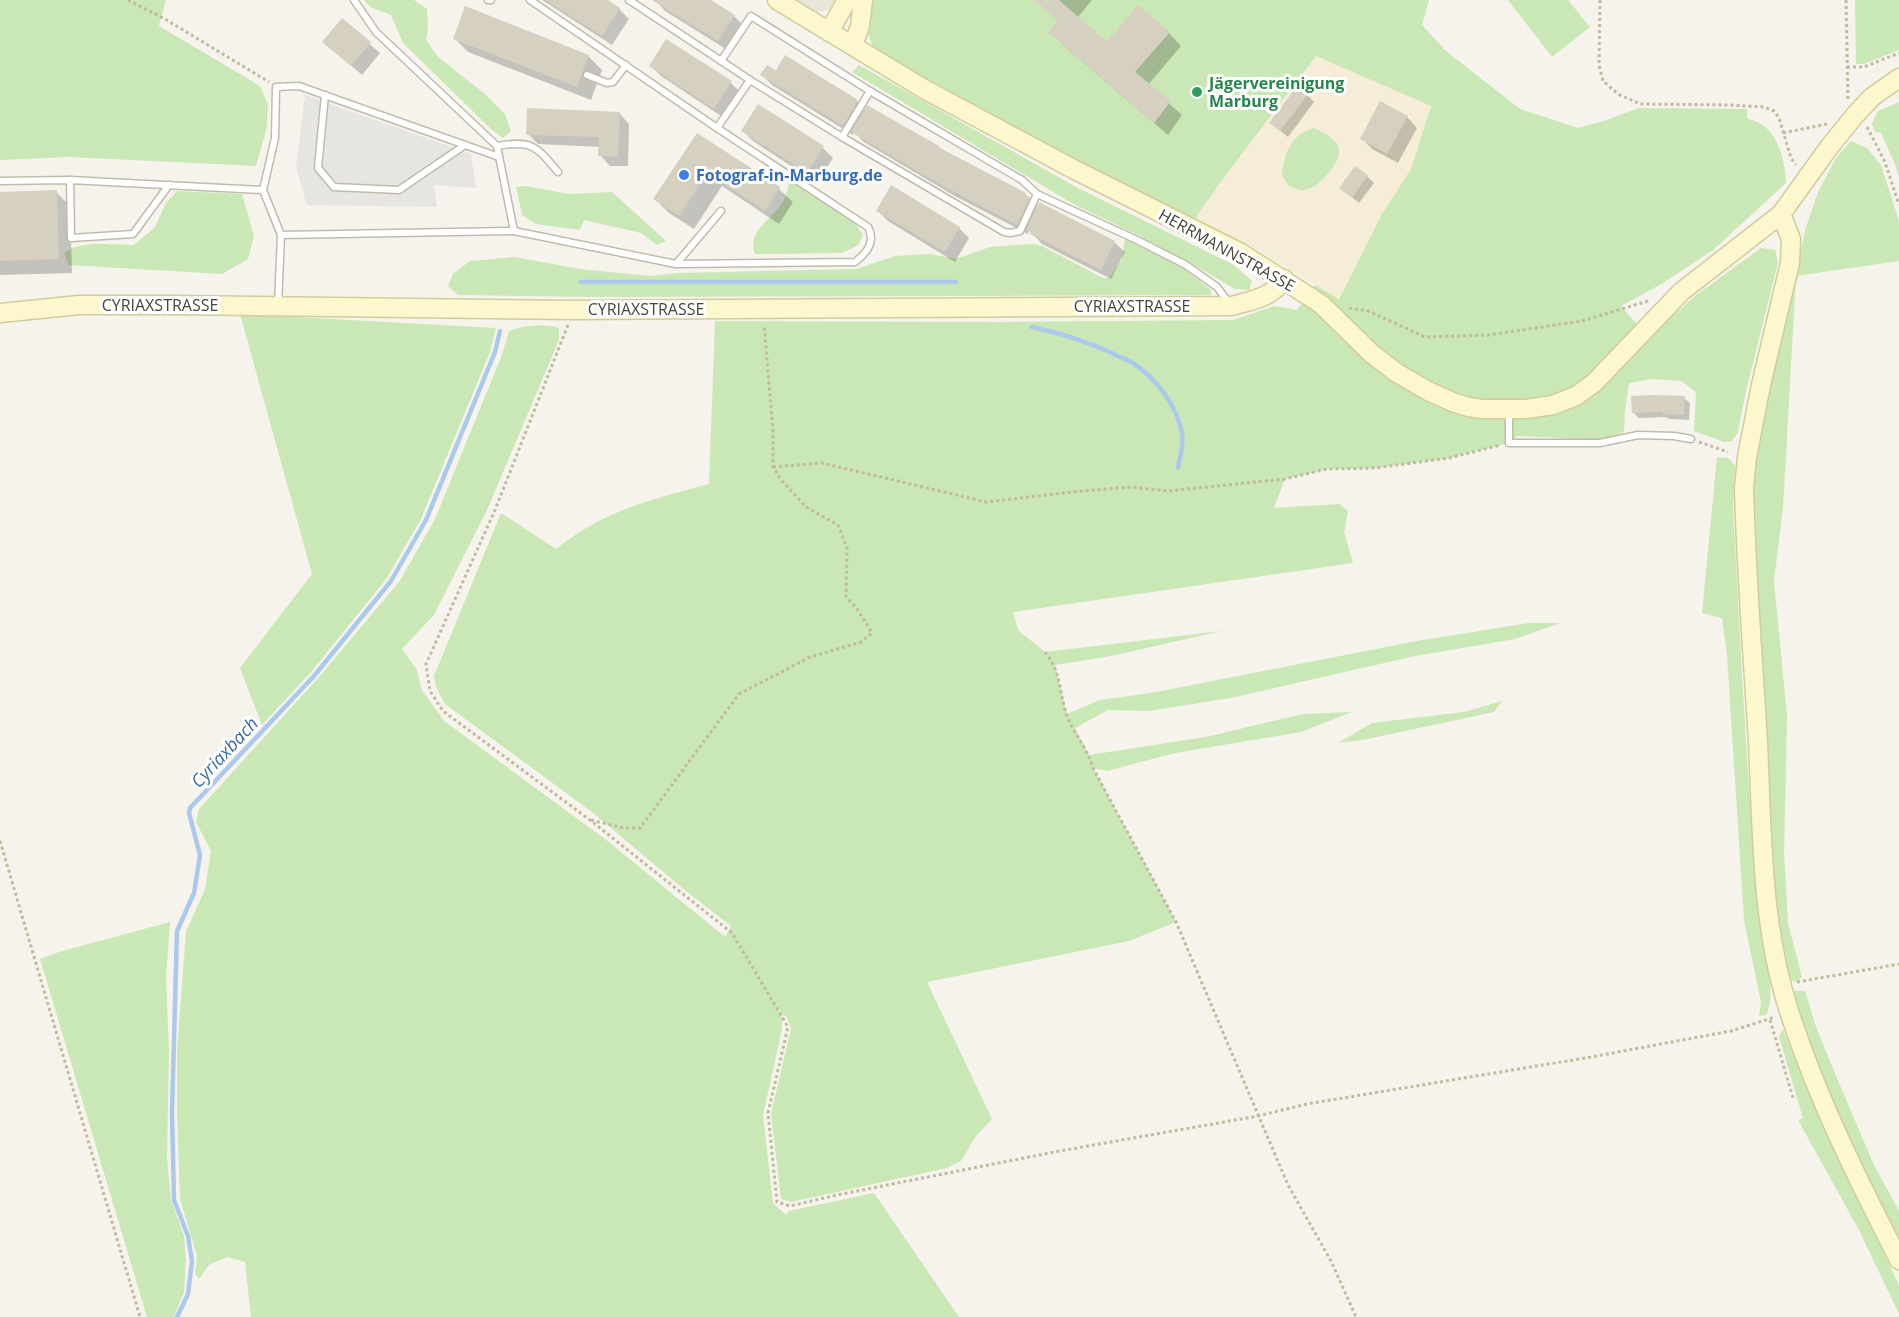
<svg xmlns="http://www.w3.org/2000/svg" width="1899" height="1317" font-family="'Open Sans',sans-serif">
	<rect width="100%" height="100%" fill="#f5f3eb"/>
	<path fill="#e8e6d9" d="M 794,0 L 838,0 L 829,10 L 815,12 Z"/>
	<path fill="#f5edd7" d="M 1316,56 L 1431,105 L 1411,169 L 1382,214 L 1339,299 L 1254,248 L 1195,219 L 1219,184 Z"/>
	<g fill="#cae7b6">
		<path d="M 0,0 L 166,0 L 159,26 L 260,86 L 268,105 L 267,127 L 256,166 L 69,157 L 0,160 Z"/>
		<path d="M 364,0 L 414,0 L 427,9 L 428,28 L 426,40 L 438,57 L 485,94 L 505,114 L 511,131 L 503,138 L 491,129 L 403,43 L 391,15 L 370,7 Z"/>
		<path d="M 870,0 L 1429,0 L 1422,25 L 1446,51 L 1520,109 L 1578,128 L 1604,121 L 1639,108 L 1747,109 L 1747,119 C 1776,123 1785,157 1786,183 L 1713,250 L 1663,283 L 1621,306 L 1636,323 L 1651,335 L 1695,296 L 1761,248 L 1775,250 L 1778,263 L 1746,391 L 1738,432 L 1732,441 L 1724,442 L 1694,431 L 1696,392 L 1681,381 L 1651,379 L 1629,383 L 1625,410 L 1624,432 L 1603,440 L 1517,436 L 1509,443 L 1449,458 L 1375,468 L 1327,469 L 1285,479 L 1274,508 L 1339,504 L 1348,511 L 1344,532 L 1353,563 L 1013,612 L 1018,630 L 1045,652 L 1222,631 L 1111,656 L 1055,665 L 1067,714 L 1100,700 L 1151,693 L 1417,641 L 1529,623 L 1560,623 L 1515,639 L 1415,656 L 1231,698 L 1148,711 L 1108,710 L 1075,728 L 1089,755 L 1206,737 L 1303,714 L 1352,712 L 1301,732 L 1175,753 L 1107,771 L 1093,768 L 1176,922 L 1129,941 L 927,982 L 992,1119 L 976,1136 L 961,1161 L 947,1168 L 791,1202 L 781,1199 L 771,1114 L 791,1028 L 787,1017 L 782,1015 L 782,1029 L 763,1115 L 773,1203 L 786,1215 L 789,1211 L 874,1193 L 959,1317 L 251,1317 L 245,1262 L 227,1257 L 209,1265 L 199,1279 L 195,1274 L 197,1256 L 180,1199 L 177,1112 L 177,1050 L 186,932 L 205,889 L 211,851 L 196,822 L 199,809 L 319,677 L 399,582 L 435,519 L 502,355 L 509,331 C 524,325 543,323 559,328 L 559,340 L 487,510 L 434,615 L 402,649 L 417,670 L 422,690 L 444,721 L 605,839 L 725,937 L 731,926 L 686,891 L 592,812 L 445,704 L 436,687 L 434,676 L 501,513 L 556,549 C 603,511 652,499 709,484 L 715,321 L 1001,322 L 1233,320 L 1274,306 L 1297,310 L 1315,285 L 1339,299 L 1382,214 L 1411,169 L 1431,106 L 1316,56 L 1219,184 L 1195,219 C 1086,165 976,112 873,47 L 868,33 Z"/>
		<path d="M 1508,0 L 1568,0 L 1590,27 L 1552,57 Z"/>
		<path d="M 1855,0 L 1899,0 L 1899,50 L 1864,64 L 1856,64 Z"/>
		<path d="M 859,65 L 1078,188 L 1234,265 L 1252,281 L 1249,290 L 1235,289 L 1191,263 L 1132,232 L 1075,205 L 852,72 Z"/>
		<path d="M 1899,102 L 1899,177 L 1895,164 L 1881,133 L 1875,132 L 1872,123 L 1878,111 Z"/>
		<path d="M 1314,128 C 1322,132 1332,136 1337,144 C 1346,156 1325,179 1315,186 C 1311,188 1306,189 1302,191 L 1289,186 L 1282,175 C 1284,154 1291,134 1314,128 Z"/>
		<path d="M 1851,141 L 1867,148 L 1881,165 L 1899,221 L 1899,261 L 1796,276 L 1783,507 L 1774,581 L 1787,716 L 1784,852 L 1788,923 L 1802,977 L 1796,982 L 1786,979 L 1774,924 L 1750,487 L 1769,385 L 1796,276 L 1805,230 L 1818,192 L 1836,158 Z"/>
		<path d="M 789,181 L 854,221 L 863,235 L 858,245 L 842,253 L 755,254 C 747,232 769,221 781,205 C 786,198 788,190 789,181 Z"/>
		<path d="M 526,186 L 569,194 L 612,192 L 666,241 L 657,245 L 641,233 L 584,220 L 580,230 L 536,224 L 522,215 L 516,187 Z"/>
		<path d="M 177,191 L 242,194 L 254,236 L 248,259 L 222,274 L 69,265 L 64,253 C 78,240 115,245 134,245 L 155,227 L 166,203 Z"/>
		<path d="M 1125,238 L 1184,269 L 1211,290 L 1211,295 L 598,297 L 458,295 L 448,286 L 453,274 L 470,261 L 515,257 L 580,269 L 650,276 L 679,273 L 856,269 L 895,256 L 930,254 L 956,259 L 990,247 L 1032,244 L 1042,246 L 1103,278 L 1109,278 L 1122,260 Z"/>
		<path d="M 240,314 L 496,328 L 490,352 L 421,519 L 387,578 L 311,672 L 262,725 L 240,668 L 312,574 Z"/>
		<path d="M 1717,457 L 1728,458 L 1735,466 L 1733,508 C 1740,640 1747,772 1757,904 C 1759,933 1779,991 1766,1015 L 1759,1016 L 1761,1002 L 1744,920 L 1727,655 L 1722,618 L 1702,613 Z"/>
		<path d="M 1502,701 L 1494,712 L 1363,740 L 1338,743 L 1372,723 L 1464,712 Z"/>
		<path d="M 170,922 L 166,977 L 169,1049 L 167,1158 L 171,1200 L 184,1236 L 186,1260 L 184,1292 L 174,1317 L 147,1317 L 40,959 L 59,952 Z"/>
		<path d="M 1794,991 L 1805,991 L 1816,1027 L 1839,1083 L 1874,1165 L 1899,1211 L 1899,1248 L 1825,1090 L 1794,1000 Z"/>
		<path d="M 1783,1029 L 1807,1090 L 1844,1172 L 1899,1285 L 1899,1314 L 1859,1230 L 1798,1120 L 1803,1118 L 1779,1037 Z"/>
	</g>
	<path fill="#e6e5e2" d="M 305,95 L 471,154 L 476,188 L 434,185 L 437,207 L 307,205 L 296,168 Z"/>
	<g fill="#0003">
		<path d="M 542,0 L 605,0 L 619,9 L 629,19 L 612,45 Z"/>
		<path d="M 655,0 L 708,0 L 734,16 L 744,26 L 729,51 L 665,11 Z"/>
		<path d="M 1049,0 L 1092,0 L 1077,18 L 1107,44 L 1169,33 L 1181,46 L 1148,85 L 1182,115 L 1168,135 L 1063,45 L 1059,21 Z"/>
		<path d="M 342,20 L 380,53 L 362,75 L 324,42 Z"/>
		<path d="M 454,38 L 588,56 L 602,70 L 591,100 L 468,52 Z"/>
		<path d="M 786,57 L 857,101 L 866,110 L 868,107 L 939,147 L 943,152 L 1025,194 L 1038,208 L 1114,242 L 1125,252 L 1111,279 L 1042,244 L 1029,230 L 1028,234 L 953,195 L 864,142 L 854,132 L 853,135 L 772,85 L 762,75 L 776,72 Z"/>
		<path d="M 651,66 L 731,83 L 741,93 L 724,118 L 661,76 Z"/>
		<path d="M 1307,95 L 1314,102 L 1288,137 L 1278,129 Z"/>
		<path d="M 759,106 L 823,148 L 833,158 L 817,183 L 753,141 L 743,131 Z"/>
		<path d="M 619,113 L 629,124 L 628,166 L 610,166 L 600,155 L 600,147 L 538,144 L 528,134 Z"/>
		<path d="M 1407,117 L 1417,128 L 1398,163 L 1372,149 L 1362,138 Z"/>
		<path d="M 697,135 L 779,189 L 793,202 L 779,224 L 722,186 L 694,229 L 669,213 L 655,199 Z"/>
		<path d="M 1367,176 L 1374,183 L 1359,203 L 1341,188 Z"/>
		<path d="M 56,192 L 70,206 L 72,273 L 0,275 L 0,194 Z"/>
		<path d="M 878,211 L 959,228 L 969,238 L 955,262 L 888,221 Z"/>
		<path d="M 1684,398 L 1690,403 L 1689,420 L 1669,419 L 1666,417 L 1639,418 L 1633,412 Z"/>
	</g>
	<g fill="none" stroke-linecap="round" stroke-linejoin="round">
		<g stroke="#abc9ee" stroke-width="4.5">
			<path d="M 581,282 L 956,282"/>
			<path d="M 1032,327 C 1060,333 1085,341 1112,353 C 1118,357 1126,359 1133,363 C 1156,378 1178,407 1182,434 C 1184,444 1180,457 1178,467"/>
			<path d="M 177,1317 L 188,1294 L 192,1261 L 188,1236 L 174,1200 L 172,1113 L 177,931 L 194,893 L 200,855 L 189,813 L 190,808 L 314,676 L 391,581 L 426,520 L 495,352 L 500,331"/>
		</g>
	</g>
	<g fill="#d6d0c0">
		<path d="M 545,0 L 608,0 L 620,8 L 602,36 Z"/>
		<path d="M 652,0 L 711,0 L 735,15 L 718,41 Z"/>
		<path d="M 1034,0 L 1059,0 L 1107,42 L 1138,5 L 1170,32 L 1135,72 L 1171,101 L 1154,123 L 1048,32 L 1058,21 Z"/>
		<path d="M 465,6 L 589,55 L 577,87 L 453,39 Z"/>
		<path d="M 342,18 L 371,42 L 351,66 L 322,42 Z"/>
		<path d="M 666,39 L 732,81 L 714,109 L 649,66 Z"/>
		<path d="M 785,55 L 858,100 L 843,126 L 760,75 L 767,65 L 776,70 Z"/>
		<path d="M 1297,86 L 1308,94 L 1280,131 L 1269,123 Z"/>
		<path d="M 1380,101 L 1408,116 L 1387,154 L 1360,139 Z"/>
		<path d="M 758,104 L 824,146 L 807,173 L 741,131 Z"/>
		<path d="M 867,105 L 939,146 L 938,147 L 1026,193 L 1025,195 L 1030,197 L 1017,225 L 941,185 L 851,132 Z"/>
		<path d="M 527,108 L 620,112 L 618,157 L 598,156 L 599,137 L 526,135 Z"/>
		<path d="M 697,133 L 780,187 L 765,211 L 707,173 L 679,216 L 653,199 Z"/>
		<path d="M 1355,166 L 1368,175 L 1352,198 L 1339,188 Z"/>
		<path d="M 891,185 L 960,227 L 945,252 L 876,211 Z"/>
		<path d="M 57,190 L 59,259 L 0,261 L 0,192 Z"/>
		<path d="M 1039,202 L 1115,241 L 1101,270 L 1030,234 L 1031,232 L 1026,230 Z"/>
		<path d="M 1653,395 L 1685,396 L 1684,415 L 1662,414 L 1662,412 L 1632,413 L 1631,396 Z"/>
	</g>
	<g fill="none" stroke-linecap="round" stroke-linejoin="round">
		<defs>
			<g id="lane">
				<path d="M 354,0 L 376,32 L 497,146 L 514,231"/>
				<path d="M 488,0 L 491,0"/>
				<path d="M 530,0 L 717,128 L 868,227 C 876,242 867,253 855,262 L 676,264"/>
				<path d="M 629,0 L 750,80 L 717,128"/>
				<path d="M 721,61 L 751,16 L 870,91 L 1022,180 L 1037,194"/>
				<path d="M 587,75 L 607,83 L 613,82 L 626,65"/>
				<path d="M 750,80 L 842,137 L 1004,232 L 1010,233 L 1020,231 L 1037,194 L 1137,240 L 1186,265 L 1217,287 L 1229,303"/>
				<path d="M 325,95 L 318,168 L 334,187 L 399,190 L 465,145"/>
				<path d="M 842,137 L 870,91"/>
				<path d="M 497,146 C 532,140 536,146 558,172"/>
				<path d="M 70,180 L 71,238 L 133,234 L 169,185"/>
				<path d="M 0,181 L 70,180 L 263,190"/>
				<path d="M 281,235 L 514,231 L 676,264 L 721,211"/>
				<path d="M 278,305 L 281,235 L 263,190 L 275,138 L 276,87 L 299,86 L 499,157"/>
				<path d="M 1509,410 L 1509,443 L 1600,443 L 1638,435 L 1674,436 L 1691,439"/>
			</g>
			<g id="secondary">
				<path d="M 777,0 L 924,89 L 1075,170 L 1241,253 L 1321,304 L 1372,354 L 1397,373 L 1428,391 L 1455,403 L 1469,407 L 1482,409 L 1526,409 L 1553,405 L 1576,396 L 1594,383 L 1681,292 L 1781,214 L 1830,146 L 1856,114 L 1872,97 L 1899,78"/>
				<path d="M 829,32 L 847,0"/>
				<path d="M 853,46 L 860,26 L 863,0"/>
				<path d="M 1781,214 L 1791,239 L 1790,263 L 1761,385 L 1747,457 L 1744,488 C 1746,572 1753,657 1758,742 C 1762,831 1761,925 1789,1011 C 1817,1098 1858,1180 1899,1260"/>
				<path d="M 0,313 L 79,305 L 171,305 L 574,310 L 1232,306 C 1252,300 1272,298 1284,279"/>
			</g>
		</defs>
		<use href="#lane" stroke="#c0bcad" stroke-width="9"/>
		<use href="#secondary" stroke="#d2cb9c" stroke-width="21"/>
		<g stroke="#c1ba9f" stroke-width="3" stroke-dasharray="3 3" stroke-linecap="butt">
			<path d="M 128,0 L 165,19 L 269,82"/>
			<path d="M 1600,0 L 1599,65 L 1603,81 L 1618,94 L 1640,104 L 1730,105 L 1764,107 L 1774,111 L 1779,118 L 1791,158 L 1796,165"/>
			<path d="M 1846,0 L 1848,100"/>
			<path d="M 1847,67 L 1864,67 L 1899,53"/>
			<path d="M 1867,127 L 1885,162 L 1899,205"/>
			<path d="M 1783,133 L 1827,124"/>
			<path d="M 1349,308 L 1368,311 L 1425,337 L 1489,335 L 1582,321 L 1648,301"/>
			<path d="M 568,325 L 495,510 L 426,664 L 430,691 L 443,711 L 590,820 L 732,933 L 788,1027 L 768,1113 L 777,1202 L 790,1206 L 837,1195 L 1054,1152 L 1258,1116 L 1307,1104 L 1591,1057 L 1731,1031 L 1775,1017"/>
			<path d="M 1699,442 L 1728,452"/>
			<path d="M 773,467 L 822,463 L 986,502 L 1072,492 L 1131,487 L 1168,491 L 1285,479 L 1327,469 L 1375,468 L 1449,458 L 1501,445"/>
			<path d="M 1045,652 C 1061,672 1059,690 1066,713 C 1072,732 1087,747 1093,768 L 1176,922 L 1288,1185 L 1331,1261 L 1356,1317"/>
			<path d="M 591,820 L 623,828 L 640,828 L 739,694 L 810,657 L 861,642 L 872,633 L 856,607 L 846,597 L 847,548 L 838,525 L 806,507 L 782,481 L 773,467 L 773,430 L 764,325"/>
			<path d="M 0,841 L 140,1317"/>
			<path d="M 1797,982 L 1899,964"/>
			<path d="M 1770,1020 L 1793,1098"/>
		</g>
		<use href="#lane" stroke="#fff" stroke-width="6"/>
		<use href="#secondary" stroke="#fcf7cd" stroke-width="18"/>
	</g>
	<circle fill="#2e9e5b" stroke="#fff" stroke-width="2" cx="1197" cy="92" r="6"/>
	<circle fill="#3f7fe0" stroke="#fff" stroke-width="2" cx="684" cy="175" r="6"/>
	<g text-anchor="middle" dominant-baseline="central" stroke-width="6" stroke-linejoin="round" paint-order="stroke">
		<g font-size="16" font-weight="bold" fill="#27864d" stroke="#fff" text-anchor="start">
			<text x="1209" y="83">Jägervereinigung<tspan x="1209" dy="18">Marburg</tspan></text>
		</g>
		<g font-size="16" font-weight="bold" fill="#366cbe" stroke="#fff" text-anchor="start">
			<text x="696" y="175">Fotograf-in-Marburg.de</text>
		</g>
		<g font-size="16" fill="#494539" stroke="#fff">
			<text transform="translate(1227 250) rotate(29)">HERRMANNSTRASSE</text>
			<text x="160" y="305">CYRIAXSTRASSE</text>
			<text x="1132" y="306">CYRIAXSTRASSE</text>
			<text x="646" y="309">CYRIAXSTRASSE</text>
		</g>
		<g font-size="18" font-style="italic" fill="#366bb1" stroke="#fff">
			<text transform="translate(224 752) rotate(-47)">Cyriaxbach</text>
		</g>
	</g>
</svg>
